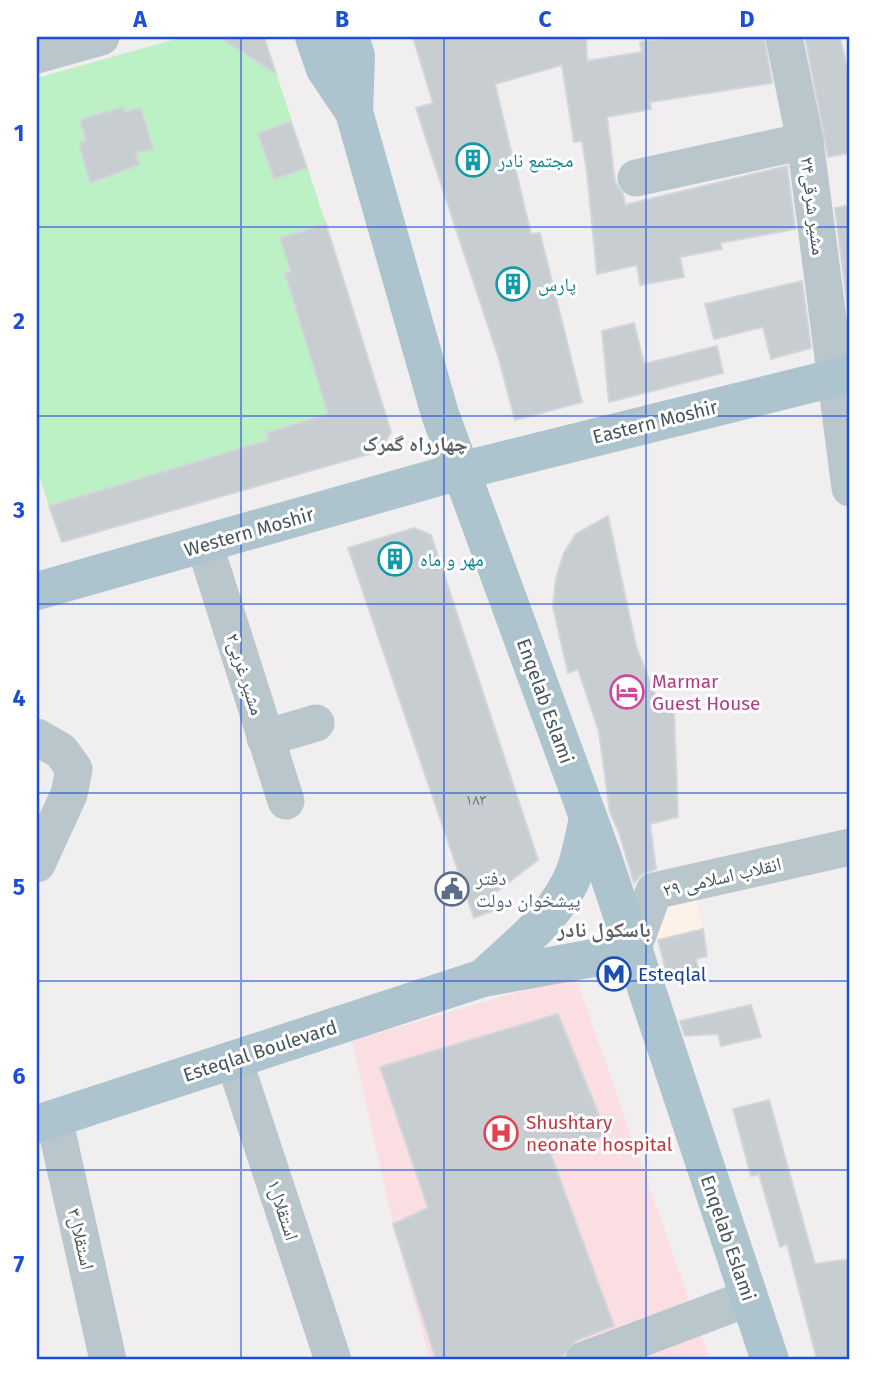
<svg xmlns="http://www.w3.org/2000/svg" width="887" height="1397" font-family="'Fira Sans','Noto Naskh Arabic',sans-serif">
	<rect width="100%" height="100%" fill="#f1eeef"/>
	<path fill="#fcf2e7" d="M 694,893 L 703,929 L 656,941 L 648,905 Z"/>
	<path fill="#fbdee1" d="M 575,975 L 710,1360 L 430,1360 L 393,1224 L 352,1041 Z"/>
	<path fill="#bcf0c5" d="M 183,37 L 264,37 L 337,257 L 285,274 L 328,414 L 267,433 L 269,440 L 49,506 L 37,469 L 37,78 Z"/>
	<g fill="#c8cdd1" stroke="#d2d6da" stroke-width="2">
		<path d="M 219,37 L 264,37 L 276,74 Z"/>
		<path d="M 413,37 L 586,37 L 587,61 L 642,52 L 640,42 L 672,37 L 764,37 L 772,83 L 650,102 L 651,109 L 607,117 L 615,182 L 623,194 L 625,205 L 787,166 L 795,229 L 720,243 L 722,249 L 680,257 L 684,277 L 640,285 L 637,265 L 597,274 L 587,172 L 582,141 L 574,142 L 562,65 L 495,84 L 531,234 L 540,233 L 582,402 L 515,420 L 499,359 L 416,108 L 433,103 Z"/>
		<path d="M 805,37 L 840,37 L 850,80 L 850,153 L 828,157 Z"/>
		<path d="M 123,107 L 125,112 L 141,108 L 153,149 L 136,153 L 139,165 L 90,183 L 79,143 L 86,141 L 80,120 Z"/>
		<path d="M 291,122 L 307,168 L 274,179 L 258,133 Z"/>
		<path d="M 850,205 L 850,327 L 835,208 Z"/>
		<path d="M 326,224 L 391,432 L 380,451 L 62,542 L 49,506 L 269,440 L 266,433 L 328,414 L 285,273 L 291,272 L 280,238 Z"/>
		<path d="M 802,281 L 811,348 L 771,359 L 763,327 L 714,339 L 705,304 Z"/>
		<path d="M 634,323 L 644,364 L 717,346 L 723,373 L 609,402 L 602,331 Z"/>
		<path d="M 608,516 L 636,646 L 662,712 L 674,712 L 678,817 L 650,824 L 656,869 L 641,875 L 634,883 L 619,832 L 610,813 L 599,732 L 578,669 L 568,673 L 553,607 L 556,578 L 564,553 L 576,534 Z"/>
		<path d="M 414,528 L 431,535 L 538,860 L 491,896 L 495,910 L 474,918 L 348,548 Z"/>
		<path d="M 703,929 L 707,956 L 696,959 L 700,974 L 669,982 L 658,940 Z"/>
		<path d="M 751,1005 L 761,1037 L 721,1046 L 718,1034 L 685,1036 L 680,1021 Z"/>
		<path d="M 558,1014 L 607,1135 L 551,1155 L 614,1326 L 577,1340 L 564,1355 L 548,1360 L 436,1360 L 393,1224 L 428,1208 L 380,1067 Z"/>
		<path d="M 769,1100 L 815,1264 L 850,1259 L 850,1360 L 817,1360 L 787,1244 L 780,1247 L 759,1174 L 751,1176 L 733,1109 Z"/>
	</g>
	<g fill="none" stroke-linecap="round" stroke-linejoin="round">
		<g stroke="#b9c6cc" stroke-width="37">
			<path d="M 784,37 L 805,141 L 850,488"/>
			<path d="M 37,55 L 101,37"/>
			<path d="M 636,178 L 805,141"/>
			<path d="M 205,546 L 286,801"/>
			<path d="M 37,737 L 61,751 L 74,769 L 69,794 L 37,864"/>
			<path d="M 265,738 L 316,723"/>
			<path d="M 632,951 L 654,891 L 850,847"/>
			<path d="M 234,1060 L 333,1360"/>
			<path d="M 54,1118 L 108,1360"/>
			<path d="M 584,1360 L 749,1298"/>
		</g>
		<g stroke="#adc4ce" stroke-width="38">
			<path d="M 314,37 L 325,69 L 354,112 L 440,414 L 601,852 L 770,1360"/>
			<path d="M 350,37 L 356,56 L 354,112"/>
			<path d="M 37,591 L 460,471 L 850,374"/>
			<path d="M 483,978 C 517,946 558,916 575,871 C 581,854 584,836 588,818"/>
			<path d="M 37,1124 L 483,978 L 632,951"/>
		</g>
	</g>
	<path fill="none" stroke="#1d4ed8" stroke-width="2" stroke-opacity="0.55" d="M 241,37 L 241,1360M 444,37 L 444,1360M 646,37 L 646,1360M 37,227 L 850,227M 37,416 L 850,416M 37,604 L 850,604M 37,793 L 850,793M 37,981 L 850,981M 37,1170 L 850,1170"/>
	<defs>
		<symbol id="building-ring" viewBox="-11 -11 22 22"><circle r="9.5" fill="#fff" stroke="#0f9aa8" stroke-width="1.5"/><path d="M-4-6H4V6H1V3H-1V6H-4ZM-2.5-4.3h1.7v1.8h-1.7ZM.8-4.3h1.7v1.8H.8ZM-2.5-1h1.7V.8h-1.7ZM.8-1h1.7V.8H.8Z" fill="#0f9aa8"/></symbol>
		<symbol id="hotel-ring" viewBox="-11 -11 22 22"><circle r="9.5" fill="#fff" stroke="#d1479c" stroke-width="1.5"/><path d="M-6-4.5h1.5V1H6V5H4.5V3h-9V5H-6ZM-4 0a1.8 1.8 0 1 1 3.6 0ZM.5 0V-2.5h3Q6-2.5 6 0Z" fill="#d1479c"/></symbol>
		<symbol id="civic-ring" viewBox="-11 -11 22 22"><circle r="9.5" fill="#fff" stroke="#5c6f8a" stroke-width="1.5"/><path d="M-.6-6.5H3V-4.5H.6V-3L4-1V1h2V6H-6V1h2V-1L-.6-3ZM-1.2 2.5V6h2.4V2.5Z" fill="#5c6f8a"/></symbol>
		<symbol id="metro-ring" viewBox="-11 -11 22 22"><circle r="9.5" fill="#fff" stroke="#1a4fb4" stroke-width="1.5"/><path d="M-5.5 5V-5H-3L0 0L3-5H5.5V5H3V-.5L0 4L-3-.5V5Z" fill="#1a4fb4"/></symbol>
		<symbol id="hospital-ring" viewBox="-11 -11 22 22"><circle r="9.5" fill="#fff" stroke="#e0444e" stroke-width="1.5"/><path d="M-5-5h3v3.5h4V-5h3V5h-3V1.5h-4V5h-3Z" fill="#e0444e"/></symbol>
	</defs>
	<g fill-rule="evenodd">
		<use href="#building-ring" x="454" y="141" width="38" height="38"/>
		<use href="#building-ring" x="494" y="265" width="38" height="38"/>
		<use href="#building-ring" x="376" y="540" width="38" height="38"/>
		<use href="#hotel-ring" x="608" y="673" width="38" height="38"/>
		<use href="#civic-ring" x="433" y="870" width="38" height="38"/>
		<use href="#metro-ring" x="595" y="955" width="38" height="38"/>
		<use href="#hospital-ring" x="482" y="1114" width="38" height="38"/>
	</g>
	<g text-anchor="middle" dominant-baseline="central" stroke-width="6" stroke-linejoin="round" paint-order="stroke">
		<g font-size="16" fill="#667479">
			<text x="476" y="799">۱۸۳</text>
		</g>
		<g font-size="19" fill="#0d838f" stroke="#fff" text-anchor="start">
			<text x="498" y="160">مجتمع نادر</text>
			<text x="538" y="284">پارس</text>
			<text x="420" y="559">مهر و ماه</text>
		</g>
		<g font-size="19" fill="#46565c" stroke="#fff">
			<text transform="translate(813 206) rotate(83)">مشیر شرقی۲۴</text>
			<text transform="translate(655 422) rotate(-14)">Eastern Moshir</text>
			<text transform="translate(249 532) rotate(-16)">Western Moshir</text>
			<text transform="translate(245 674) rotate(72)">۲مشیر غربی</text>
			<text transform="translate(545 701) rotate(70)">Enqelab Eslami</text>
			<text transform="translate(722 877) rotate(-13)">انقلاب اسلامی ۲۹</text>
			<text transform="translate(260 1051) rotate(-18)">Esteqlal Boulevard</text>
			<text transform="translate(283 1210) rotate(72)">استقلال۱</text>
			<text transform="translate(728 1238) rotate(71)">Enqelab Eslami</text>
			<text transform="translate(81 1239) rotate(77)">استقلال۳</text>
		</g>
		<g font-size="19" fill="#b23c85" stroke="#fff" text-anchor="start">
			<text x="652" y="681">Marmar<tspan x="652" dy="22">Guest House</tspan></text>
		</g>
		<g font-size="19" fill="#4e5e75" stroke="#fff" text-anchor="start">
			<text x="476" y="878">دفتر<tspan x="476" dy="22">پیشخوان دولت</tspan></text>
		</g>
		<g font-size="19" fill="#164399" stroke="#fff" text-anchor="start">
			<text x="638" y="974">Esteqlal</text>
		</g>
		<g font-size="19" fill="#be3a42" stroke="#fff" text-anchor="start">
			<text x="526" y="1122">Shushtary<tspan x="526" dy="22">neonate hospital</tspan></text>
		</g>
		<g font-size="21" font-weight="bold" fill="#5b6064" stroke="#fff">
			<text x="415" y="444">چهارراه گمرک</text>
			<text x="604" y="930">باسکول نادر</text>
		</g>
	</g>
	<rect width="887" height="1397" fill="none" stroke="#ffffff" stroke-width="77"/>
	<rect x="38" y="38" width="810" height="1320" fill="none" stroke="#1d4ed8" stroke-width="2.5"/>
	<g font-size="23" text-anchor="middle" font-weight="bold" fill="#1d4ed8">
		<text x="140" y="27">A</text>
		<text x="342" y="27">B</text>
		<text x="545" y="27">C</text>
		<text x="747" y="27">D</text>
		<text x="19" y="141">1</text>
		<text x="19" y="329">2</text>
		<text x="19" y="518">3</text>
		<text x="19" y="706">4</text>
		<text x="19" y="895">5</text>
		<text x="19" y="1084">6</text>
		<text x="19" y="1272">7</text>
	</g>
</svg>
